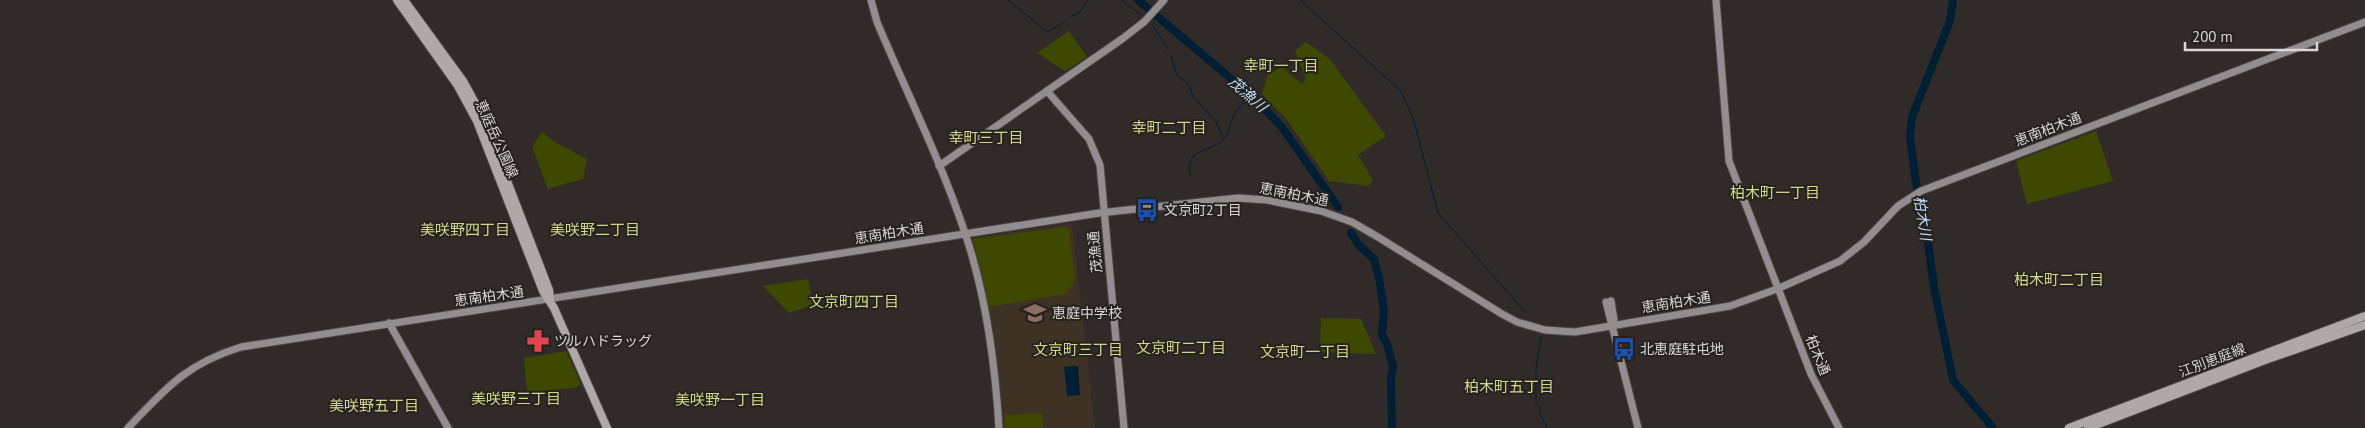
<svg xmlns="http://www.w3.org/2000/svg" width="2365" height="428" font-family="'PT Sans','Noto Sans JP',sans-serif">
	<rect width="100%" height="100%" fill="#302b28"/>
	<path fill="#3d3223" d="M 1072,223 L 1095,428 L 1003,428 L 997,359 L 971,241 L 973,238 Z"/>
	<g fill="#3e4801">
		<path d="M 1069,31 L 1087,57 L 1065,71 L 1037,53 Z"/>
		<path d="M 1306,42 L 1329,58 L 1386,136 L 1358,155 L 1373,180 L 1369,186 L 1329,181 L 1287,120 L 1262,94 L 1268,74 L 1282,67 L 1302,84 L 1306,79 L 1295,51 Z"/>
		<path d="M 2096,131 L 2113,181 L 2027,204 L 2016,161 Z"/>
		<path d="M 542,132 L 555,142 L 587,159 L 583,179 L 548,189 L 532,147 Z"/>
		<path d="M 1065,227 L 1069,228 L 1075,280 L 1066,294 L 988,307 L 973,239 Z"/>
		<path d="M 808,279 L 813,305 L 789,313 L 763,286 Z"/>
		<path d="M 1321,318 L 1361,319 L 1376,354 L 1320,352 Z"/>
		<path d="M 566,351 L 581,384 L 575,388 L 527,392 L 524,358 Z"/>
		<path d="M 1042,413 L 1043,428 L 1005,428 L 1005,415 Z"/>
	</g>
	<path fill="#001e34" d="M 1078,366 L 1080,395 L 1067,396 L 1064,367 Z"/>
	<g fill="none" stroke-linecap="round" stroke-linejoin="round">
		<g stroke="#001e34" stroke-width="1">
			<path d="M 1008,0 L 1047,32 L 1064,22"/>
			<path d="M 1122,0 L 1141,15"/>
			<path d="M 1300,0 L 1401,91 L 1414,121 L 1438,213 L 1525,312"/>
			<path d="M 1070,17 L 1080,12 L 1088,0"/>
			<path d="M 1153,26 L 1168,49"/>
			<path d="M 1171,56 L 1177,75 L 1189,85 L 1193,96 L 1216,122 L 1223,137"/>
			<path d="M 1190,175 C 1184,147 1211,153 1224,139 C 1230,131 1230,121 1235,113 C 1239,107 1246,101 1250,95"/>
			<path d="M 1536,404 L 1536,367 L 1541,337"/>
			<path d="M 1540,406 L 1540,414 L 1547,428"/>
		</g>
		<g stroke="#001e34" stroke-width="8">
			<path d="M 1138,0 L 1255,99 L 1281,126 L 1338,207"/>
			<path d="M 1953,0 L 1950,21 L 1912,117 L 1910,136 L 1916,183 L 1925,220 L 1934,287 L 1953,380 L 1993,428"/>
			<path d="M 1351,233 L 1358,244 L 1374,259 L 1379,278 L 1384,311 L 1382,334 L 1388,347 L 1393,367 L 1391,377 L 1392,428"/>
		</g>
		<defs>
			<g id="secondary">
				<path d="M 871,0 L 877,22 C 906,91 940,159 964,230 C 986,294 995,361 999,428"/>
				<path d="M 1716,0 L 1729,161 L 1811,374 L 1839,428"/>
				<path d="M 1047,91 L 1089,139 L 1100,165 L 1124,428"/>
				<path d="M 939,166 L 1122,39 L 1144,22 L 1164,0"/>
				<path d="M 1611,301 L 1614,320"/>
				<path d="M 1606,302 L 1638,428"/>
				<path d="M 389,323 L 448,428"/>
				<path d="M 128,428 C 166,388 186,364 241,347 L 1099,213 L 1238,198 L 1267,200 L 1321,211 L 1352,222 L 1378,237 L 1502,314 L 1517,322 L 1545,330 L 1575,332 L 1730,306 L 1777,289 L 1840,261 L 1864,242 L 1898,206 L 1921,191 L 2365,22"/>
			</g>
			<g id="primary">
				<path d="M 397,0 L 458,86 L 477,121 L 543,291 L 554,308 L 607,428"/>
				<path d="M 404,0 L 463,81 L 482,116 L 549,290 L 550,299"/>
				<path d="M 2069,428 L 2365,316"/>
				<path d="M 2088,428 L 2265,360 L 2365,325"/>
			</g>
		</defs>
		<use href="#secondary" stroke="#4b4744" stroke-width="9"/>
		<use href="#primary" stroke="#4b4744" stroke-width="10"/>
		<use href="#secondary" stroke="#928d8e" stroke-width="7"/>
		<use href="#primary" stroke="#aea8a9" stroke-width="8"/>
	</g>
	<defs>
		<symbol id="bus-bare" viewBox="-9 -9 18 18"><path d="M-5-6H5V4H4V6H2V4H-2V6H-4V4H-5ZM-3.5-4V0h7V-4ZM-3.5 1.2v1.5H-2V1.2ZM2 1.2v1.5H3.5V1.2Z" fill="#1a4fb4" stroke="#26221f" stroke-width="2.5" paint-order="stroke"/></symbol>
		<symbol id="school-bare" viewBox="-9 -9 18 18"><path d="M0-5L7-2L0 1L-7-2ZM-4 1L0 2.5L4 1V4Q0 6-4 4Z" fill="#8d6e63" stroke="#26221f" stroke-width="2.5" paint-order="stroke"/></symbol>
		<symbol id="pharmacy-bare" viewBox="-9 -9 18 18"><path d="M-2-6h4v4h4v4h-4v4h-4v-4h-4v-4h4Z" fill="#e0444e" stroke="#26221f" stroke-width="2.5" paint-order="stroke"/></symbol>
	</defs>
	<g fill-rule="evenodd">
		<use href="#bus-bare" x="1131" y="194" width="32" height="32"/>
		<use href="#school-bare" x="1019" y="297" width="32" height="32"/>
		<use href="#pharmacy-bare" x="522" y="325" width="32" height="32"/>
		<use href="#bus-bare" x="1608" y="333" width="32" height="32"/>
	</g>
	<g text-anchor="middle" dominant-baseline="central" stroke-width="4" stroke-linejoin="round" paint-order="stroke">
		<g font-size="14" fill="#dad7d5" stroke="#26221f">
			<text transform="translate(2048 129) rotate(-21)">恵南柏木通</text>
			<text transform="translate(497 139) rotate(66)">恵庭岳公園線</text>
			<text transform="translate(1294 194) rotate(11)">恵南柏木通</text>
			<text transform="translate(889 233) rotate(-9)">恵南柏木通</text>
			<text transform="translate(1095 252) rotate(-95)">茂漁通</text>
			<text transform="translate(489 296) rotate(-8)">恵南柏木通</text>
			<text transform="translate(1676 302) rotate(-9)">恵南柏木通</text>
			<text transform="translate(1818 355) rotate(68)">柏木通</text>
			<text transform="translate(2212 360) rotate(-21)">江別恵庭線</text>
		</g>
		<g font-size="14" fill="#dad7d5" stroke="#26221f" text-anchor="start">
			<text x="1164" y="210">文京町2丁目</text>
			<text x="1052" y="313">恵庭中学校</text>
			<text x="554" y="341">ツルハドラッグ</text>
			<text x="1640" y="349">北恵庭駐屯地</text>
		</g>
		<g font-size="15" fill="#d2d88b" stroke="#26221f">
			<text x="1281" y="65">幸町一丁目</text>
			<text x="1169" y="127">幸町二丁目</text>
			<text x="986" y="137">幸町三丁目</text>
			<text x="1775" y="192">柏木町一丁目</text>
			<text x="465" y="229">美咲野四丁目</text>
			<text x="595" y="229">美咲野二丁目</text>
			<text x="2059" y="279">柏木町二丁目</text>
			<text x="854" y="301">文京町四丁目</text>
			<text x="1181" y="347">文京町二丁目</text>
			<text x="1078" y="349">文京町三丁目</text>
			<text x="1305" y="351">文京町一丁目</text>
			<text x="1509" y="386">柏木町五丁目</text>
			<text x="516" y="398">美咲野三丁目</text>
			<text x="720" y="399">美咲野一丁目</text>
			<text x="374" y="405">美咲野五丁目</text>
		</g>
		<g font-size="15" font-style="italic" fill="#bdddf8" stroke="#26221f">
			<text transform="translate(1248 94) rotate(42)">茂漁川</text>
			<text transform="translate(1923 218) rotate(81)">柏木川</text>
		</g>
	</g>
	<path d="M2185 42v8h132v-8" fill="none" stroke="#dad7d5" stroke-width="2.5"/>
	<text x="2192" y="42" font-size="15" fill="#dad7d5" stroke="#26221f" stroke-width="4" paint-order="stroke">200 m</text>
</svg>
